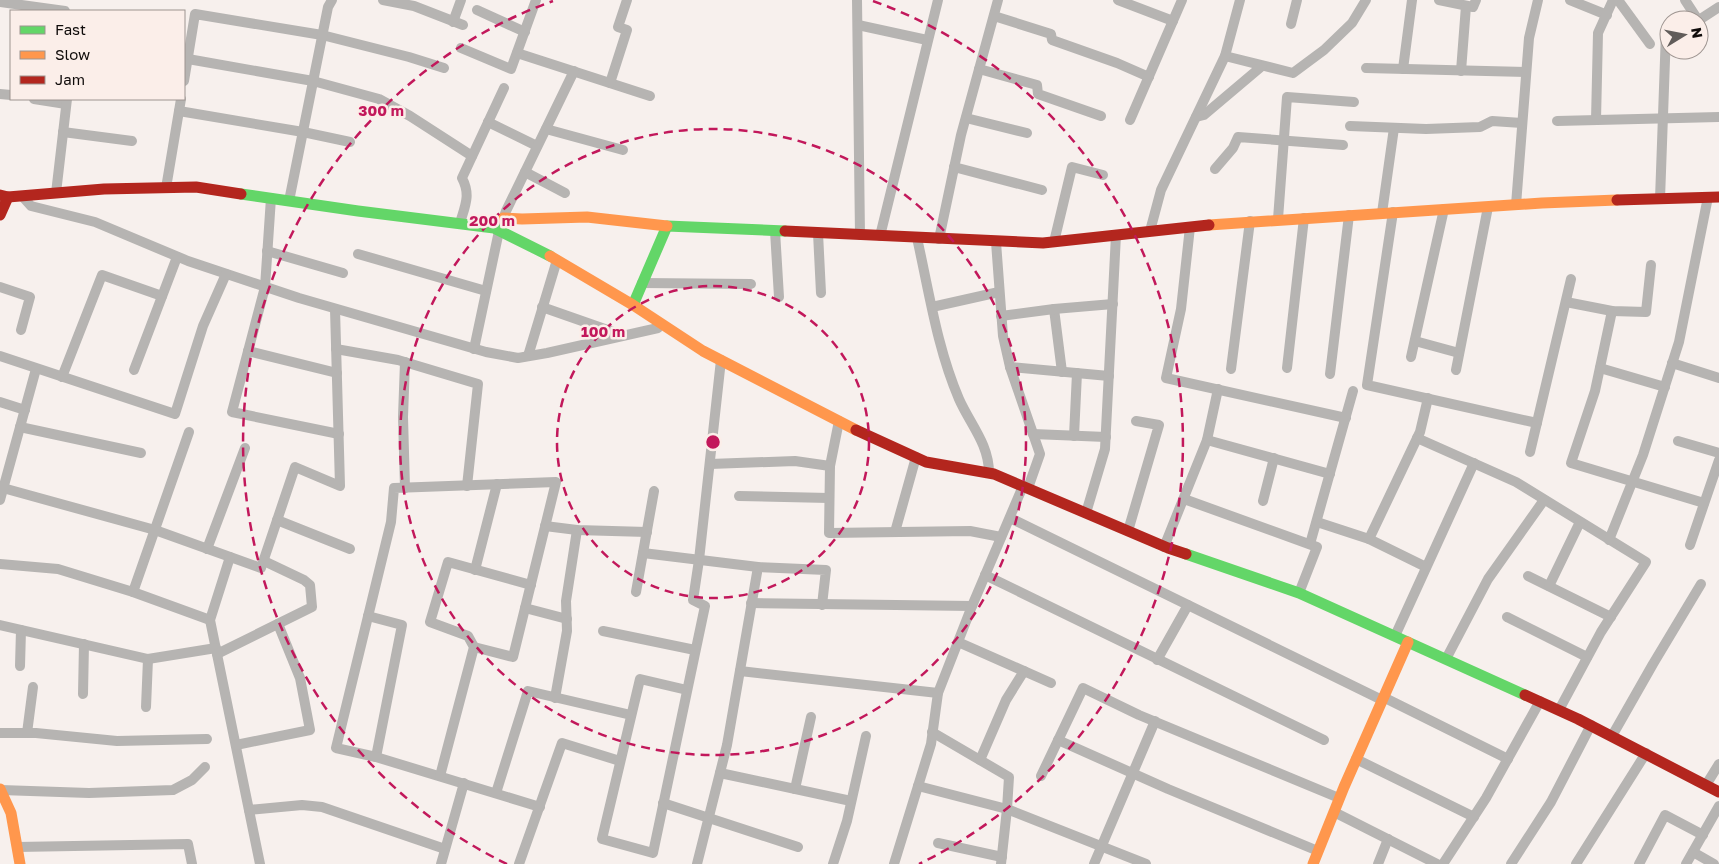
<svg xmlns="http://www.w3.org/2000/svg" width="1719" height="864" font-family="'Golos Text',sans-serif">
	<rect width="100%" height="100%" fill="#f7f0ed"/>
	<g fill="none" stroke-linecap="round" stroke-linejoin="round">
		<g stroke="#b6b4b2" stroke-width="10">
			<path d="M 383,0 L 414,6 L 463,25"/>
			<path d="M 857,0 L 860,235"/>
			<path d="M 1118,0 L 1173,21"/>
			<path d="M 1439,0 L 1473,7 L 1476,0"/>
			<path d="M 1570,0 L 1607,15"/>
			<path d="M 1618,0 L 1650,44"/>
			<path d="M 1685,0 L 1698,20"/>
			<path d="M 0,2 L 65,11"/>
			<path d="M 477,10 L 525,32"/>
			<path d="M 994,16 L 1051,34 L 1052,40 L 1117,63 L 1149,77"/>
			<path d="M 1699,20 L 1719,7"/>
			<path d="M 453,22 L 461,0"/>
			<path d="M 1291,24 L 1297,0"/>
			<path d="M 858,25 L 927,40"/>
			<path d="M 461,48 L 511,69 L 536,0"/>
			<path d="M 517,53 L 650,96"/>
			<path d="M 1225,56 L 1293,73 L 1324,50 L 1352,23 L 1366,0"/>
			<path d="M 188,59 L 313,81 L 379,99 L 410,116 L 472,156"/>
			<path d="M 1366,68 L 1526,72"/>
			<path d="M 979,69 L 1037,85 L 1038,94 L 1101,116"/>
			<path d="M 1403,69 L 1412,0"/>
			<path d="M 1461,71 L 1466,6"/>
			<path d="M 184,81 L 195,14 L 322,35 L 409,57 L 444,68"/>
			<path d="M 610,83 L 627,30 L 618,27 L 627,0"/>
			<path d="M 0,94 L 11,95"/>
			<path d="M 34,99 L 66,104"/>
			<path d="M 179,111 L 303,132 L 350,142"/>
			<path d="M 1196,117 L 1204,115 L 1262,66"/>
			<path d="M 966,118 L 1027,133"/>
			<path d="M 1130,120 L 1182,0"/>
			<path d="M 1596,120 L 1598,33 L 1613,0"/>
			<path d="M 1557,121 L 1719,117"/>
			<path d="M 488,122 L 537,146"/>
			<path d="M 1350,126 L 1426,129 L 1480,127 L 1492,121 L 1522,123"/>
			<path d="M 546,129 L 623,150"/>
			<path d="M 63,132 L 132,141"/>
			<path d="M 954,167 L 1042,190"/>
			<path d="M 1215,169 L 1233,148 L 1238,137 L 1343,145"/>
			<path d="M 525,172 L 565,193"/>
			<path d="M 166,188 L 181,99"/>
			<path d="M 56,193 L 67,99"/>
			<path d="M 22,196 L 31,206 L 95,222 L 188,261 L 299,298 L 486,352 L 518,358 L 547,353 L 658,328 L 660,323"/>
			<path d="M 271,198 L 265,287 L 232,412 L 339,434"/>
			<path d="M 1660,199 L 1666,32"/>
			<path d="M 289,201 L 328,7 L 332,0"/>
			<path d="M 1516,205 L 1529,38 L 1538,0"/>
			<path d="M 1393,212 L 1367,385 L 1537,423"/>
			<path d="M 1382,213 L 1394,128"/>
			<path d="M 1278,219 L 1287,97 L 1354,102"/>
			<path d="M 460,223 C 465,206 471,195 462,178 L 504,88"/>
			<path d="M 1190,227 L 1181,309 L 1166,378 L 1346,418"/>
			<path d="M 775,231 L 779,297"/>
			<path d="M 1150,231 L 1161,190 L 1225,56 L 1240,0"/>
			<path d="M 818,233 L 821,293"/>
			<path d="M 880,236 L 938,0"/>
			<path d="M 917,238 C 929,291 937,348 959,399 C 970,424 989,444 989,473"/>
			<path d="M 939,239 L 961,135 L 998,0"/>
			<path d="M 996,242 L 1003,336 L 1010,367 L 1040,454 L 1028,488"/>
			<path d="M 1054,242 L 1072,167 L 1103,175"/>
			<path d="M 267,251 L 343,273"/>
			<path d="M 358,254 L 486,291"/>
			<path d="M 642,283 L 751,284"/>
			<path d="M 0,287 L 30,297 L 21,330"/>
			<path d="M 1566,302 L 1612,311 L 1646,312 L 1651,265"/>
			<path d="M 542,307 L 622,335"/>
			<path d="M 932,307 L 999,292"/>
			<path d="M 1054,309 L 1062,372"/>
			<path d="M 1612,311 L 1595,391 L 1571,463 L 1704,503"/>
			<path d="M 1001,316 L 1054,309 L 1113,304"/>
			<path d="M 1415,341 L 1459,353"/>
			<path d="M 336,349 L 398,360 L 478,384 L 467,486"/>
			<path d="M 474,349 L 499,231 L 506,211 L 574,71"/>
			<path d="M 248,351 L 337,373"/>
			<path d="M 0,356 L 175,414 L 203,326 L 226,274"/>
			<path d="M 528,356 L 557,260"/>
			<path d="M 1411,357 L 1444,209"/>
			<path d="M 405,362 L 403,417 L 405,488"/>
			<path d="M 1672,363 L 1719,378"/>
			<path d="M 1010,367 L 1109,376"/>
			<path d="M 1287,368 L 1304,218"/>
			<path d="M 1600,368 L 1665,387"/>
			<path d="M 1231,369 L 1250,221"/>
			<path d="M 134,370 L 177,257"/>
			<path d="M 1456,370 L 1488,207"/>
			<path d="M 1330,374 L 1349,215"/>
			<path d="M 62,377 L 102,275 L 162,296"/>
			<path d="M 0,402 L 25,410"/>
			<path d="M 839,421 L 830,466 L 829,533 L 970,531 L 1001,537"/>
			<path d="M 20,427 L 141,453"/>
			<path d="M 1033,434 L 1106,437"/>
			<path d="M 1074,436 L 1077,373"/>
			<path d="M 1417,438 L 1516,482 L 1646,562 L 1601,632 L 1559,710"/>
			<path d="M 1207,440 L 1330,474"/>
			<path d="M 1678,441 L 1719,453"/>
			<path d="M 1530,452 L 1571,279"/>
			<path d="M 710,464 L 795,461 L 830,466"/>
			<path d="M 3,488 L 155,530 L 261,568 L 295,467 L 340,486 L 335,309"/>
			<path d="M 739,496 L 829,498"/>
			<path d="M 1184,499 L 1317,547 L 1299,593"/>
			<path d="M 0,500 L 36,369"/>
			<path d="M 1263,501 L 1274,458"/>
			<path d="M 1086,513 L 1105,449 L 1116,235"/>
			<path d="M 1010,518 L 1382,700"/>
			<path d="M 277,520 L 350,549"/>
			<path d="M 1317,522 L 1369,539 L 1426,567"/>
			<path d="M 545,526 L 577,530 L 647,532"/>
			<path d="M 1128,531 L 1159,425 L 1136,421"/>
			<path d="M 895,532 L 916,457"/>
			<path d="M 1369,539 L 1420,432 L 1428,398"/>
			<path d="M 1609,540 L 1643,455 L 1679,342 L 1708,197"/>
			<path d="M 1310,544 L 1353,391"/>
			<path d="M 1690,545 L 1719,460"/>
			<path d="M 1164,547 L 1207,440 L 1218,389"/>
			<path d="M 207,549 L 245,448"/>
			<path d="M 643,553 L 758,567 L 826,570 L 822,605"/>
			<path d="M 230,557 L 210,620 L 260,864"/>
			<path d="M 0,564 L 58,569 L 133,592 L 210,620"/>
			<path d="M 475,570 L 497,484"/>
			<path d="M 985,575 L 1324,740"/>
			<path d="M 1528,576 L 1611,617"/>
			<path d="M 1549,586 L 1580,522"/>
			<path d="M 133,592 L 189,432"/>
			<path d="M 636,592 L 654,491"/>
			<path d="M 751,603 L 972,606"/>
			<path d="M 525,608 L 567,619"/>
			<path d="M 368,616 L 402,625 L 376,757"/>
			<path d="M 1507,617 L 1587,657"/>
			<path d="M 0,625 L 148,659 L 216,648"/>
			<path d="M 603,631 L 695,650"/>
			<path d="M 1395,636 L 1474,463"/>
			<path d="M 958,642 L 1051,683"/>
			<path d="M 474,647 L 513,657 L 556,482 L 394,488 L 391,522 L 336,748 L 376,757 L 540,807"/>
			<path d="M 217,654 L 312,607 L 310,585 L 304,580 L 264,561"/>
			<path d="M 1446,659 L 1488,579 L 1544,500"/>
			<path d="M 1157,660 L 1188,605"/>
			<path d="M 20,666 L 21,630"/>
			<path d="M 740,671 L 938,693"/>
			<path d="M 687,690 L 640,679 L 602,839 L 653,853 L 705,606 L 693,600 L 699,560 L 721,360"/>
			<path d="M 83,694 L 84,644"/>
			<path d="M 1383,697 L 1508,759"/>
			<path d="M 555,698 L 567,631 L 566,601 L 577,530"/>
			<path d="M 146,707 L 148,659"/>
			<path d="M 932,732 L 1009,777 L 1007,809 L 1001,864"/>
			<path d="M 0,733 L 36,733 L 117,741 L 207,739"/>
			<path d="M 27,733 L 33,687"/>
			<path d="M 1612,736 L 1653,664 L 1701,584"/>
			<path d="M 1058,740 L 1168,789 L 1318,851"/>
			<path d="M 236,745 L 310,730 L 300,678 L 278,624"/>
			<path d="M 1356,759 L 1474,817"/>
			<path d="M 980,760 L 1006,700 L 1024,671"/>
			<path d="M 720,773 L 851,801"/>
			<path d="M 440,776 L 474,647 L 468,636 L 430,622 L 448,562 L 531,585"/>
			<path d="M 1041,776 L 1083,688 L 1139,715 L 1339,798"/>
			<path d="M 1706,785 L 1719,764"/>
			<path d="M 918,786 L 1007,809 L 1146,864"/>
			<path d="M 795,789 L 811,717"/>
			<path d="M 1,790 L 89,793 L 173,790 L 192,780 L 205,767"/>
			<path d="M 496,793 L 528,691 L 631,715"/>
			<path d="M 663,803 L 798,847"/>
			<path d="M 249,810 L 302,805 L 322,807 L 445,849"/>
			<path d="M 1334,812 L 1437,864"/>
			<path d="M 938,843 L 1002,857"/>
			<path d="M 17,847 L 188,844 L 192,864"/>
			<path d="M 1693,852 L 1714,864"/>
			<path d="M 441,864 L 464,783"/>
			<path d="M 519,864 L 562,743 L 620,761"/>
			<path d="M 697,864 L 727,745 L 758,567"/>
			<path d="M 833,864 L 847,821 L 866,736"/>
			<path d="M 894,864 L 931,744 L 938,693 L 972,606 L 1023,486"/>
			<path d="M 1094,864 L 1155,721"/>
			<path d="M 1378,864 L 1388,839"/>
			<path d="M 1443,864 L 1486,798 L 1540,701"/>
			<path d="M 1511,864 L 1551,802 L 1591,725"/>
			<path d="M 1576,864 L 1646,753"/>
			<path d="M 1639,864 L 1665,815 L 1703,835"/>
			<path d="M 1686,864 L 1719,806"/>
		</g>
		<g stroke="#63d668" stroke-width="11">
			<path d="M 241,194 L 358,211 L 494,228 L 550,256"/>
			<path d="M 633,305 L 667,226 L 785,231"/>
			<path d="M 1186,554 L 1299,593 L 1525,695"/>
		</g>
		<g stroke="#ff974d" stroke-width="11">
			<path d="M 503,218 L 522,219 L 587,217 L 667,226"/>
			<path d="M 1209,225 L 1542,203 L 1617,200"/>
			<path d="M 550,256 L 633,305 L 703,351 L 856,430"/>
			<path d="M 0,789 L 11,813 L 20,864"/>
			<path d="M 1313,864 L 1344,787 L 1408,642"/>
		</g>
		<g stroke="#b3261e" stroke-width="11">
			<path d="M 0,195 L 8,197 L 104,189 L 196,187 L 241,194"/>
			<path d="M 1617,200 L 1719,197"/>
			<path d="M 0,215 L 8,197"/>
			<path d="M 785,231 L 1043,243 L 1209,225"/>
			<path d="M 856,430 L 926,462 L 994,474 L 1168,548 L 1186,554"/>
			<path d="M 1525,695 L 1578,719 L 1719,792"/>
		</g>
	</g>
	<g fill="none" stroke="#c2185b" stroke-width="2.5" stroke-dasharray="9 6">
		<circle cx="713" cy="442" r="156"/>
		<circle cx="713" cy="442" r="313"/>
		<path d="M507 864A469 469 0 0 1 553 1M873 1A469 469 0 0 1 919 864"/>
	</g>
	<circle cx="713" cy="442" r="8" fill="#c2185b" stroke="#fbeee9" stroke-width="2.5"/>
	<g font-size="15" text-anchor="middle" font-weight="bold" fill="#c2185b" stroke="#fbeee9" stroke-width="5" stroke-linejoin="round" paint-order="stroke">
		<text x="381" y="116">300 m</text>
		<text x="492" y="226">200 m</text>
		<text x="603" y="337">100 m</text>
	</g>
	<rect x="10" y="10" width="175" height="90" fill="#fbeee9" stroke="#9d9490"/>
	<rect x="20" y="26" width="25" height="8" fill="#63d668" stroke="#9d9490"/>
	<text x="55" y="35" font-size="15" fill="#100c0b">Fast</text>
	<rect x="20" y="51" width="25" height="8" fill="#ff974d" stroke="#9d9490"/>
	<text x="55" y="60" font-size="15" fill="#100c0b">Slow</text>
	<rect x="20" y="76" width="25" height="8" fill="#b3261e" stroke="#9d9490"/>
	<text x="55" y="85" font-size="15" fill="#100c0b">Jam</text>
	<g transform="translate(1684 35) rotate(80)"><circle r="24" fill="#fbeee9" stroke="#9d9490"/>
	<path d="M0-4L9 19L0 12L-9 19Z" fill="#615c5a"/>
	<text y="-8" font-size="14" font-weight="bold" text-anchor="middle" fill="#100c0b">N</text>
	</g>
</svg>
